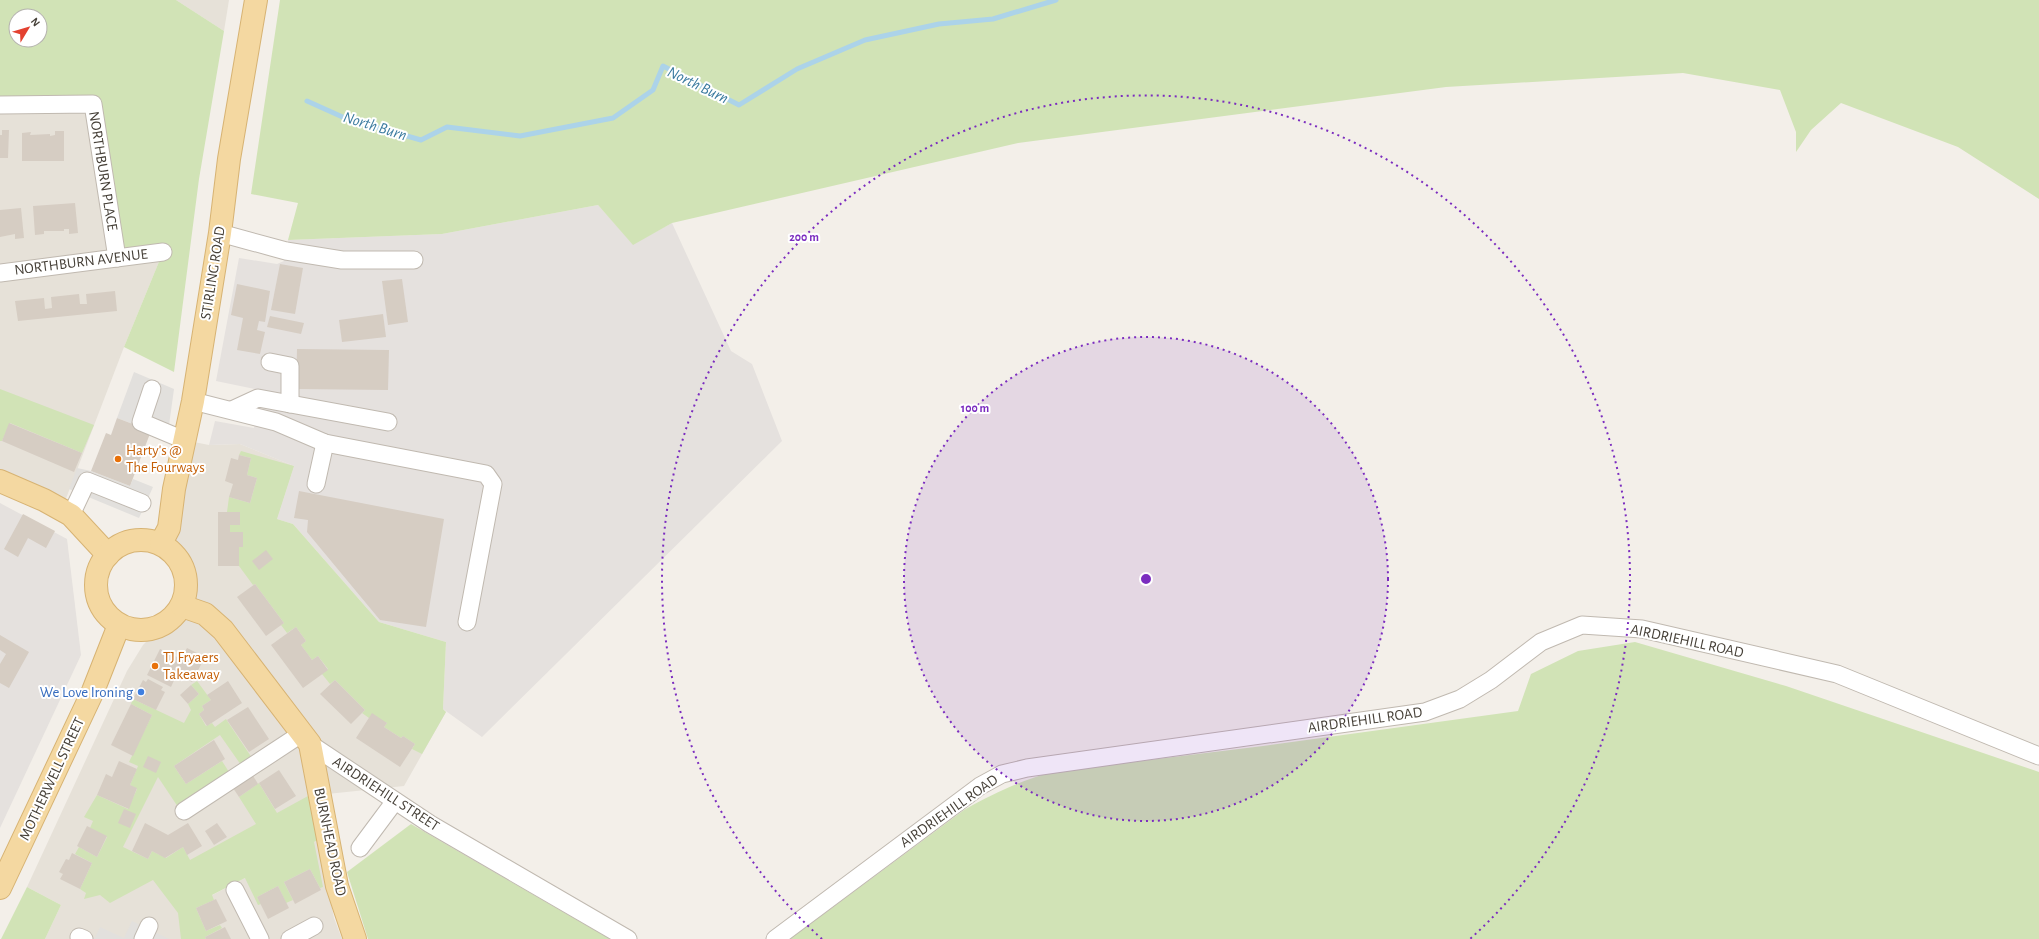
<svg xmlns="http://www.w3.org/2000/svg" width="2039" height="939" font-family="'Alegreya Sans',sans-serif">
	<rect width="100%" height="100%" fill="#f3efe9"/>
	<g fill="#e6e1d8">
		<path d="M 176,0 L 229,0 L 224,31 Z"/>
		<path d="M 93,104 L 163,252 L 124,347 L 62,509 L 0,482 L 0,105 Z"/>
		<path d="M 184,440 L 209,445 L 240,444 L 294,466 L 277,519 L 359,649 L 446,712 L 404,786 L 308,796 L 178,913 L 318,840 L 334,918 L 342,939 L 45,939 L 61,905 L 27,887 L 127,671 L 143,645 L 182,606 L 187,578 L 178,557 L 161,543 Z"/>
	</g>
	<g fill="#e5e1de">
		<path d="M 598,205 L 633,244 L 672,223 L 731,351 L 752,364 L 782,441 L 482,737 L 443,709 L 446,642 L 379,622 L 293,524 L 277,519 L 294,466 L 240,444 L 209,445 L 215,421 L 254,428 L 256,417 L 259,390 L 216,381 L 239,258 L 277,264 L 284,261 L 288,240 L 442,234 Z"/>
		<path d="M 0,503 L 67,539 L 81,655 L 0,828 Z"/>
	</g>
	<g fill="#d1e3b6" fill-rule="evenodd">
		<path d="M 0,0 L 176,0 L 224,31 L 199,179 L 174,372 L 124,347 L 163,252 L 117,258 L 93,104 L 0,105 ZM 16,16 L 40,16 L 40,40 L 16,40 Z"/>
		<path d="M 280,0 L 2039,0 L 2039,199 L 1958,147 L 1841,103 L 1811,130 L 1796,152 L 1796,132 L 1780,90 L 1683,73 L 1446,87 L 1018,143 L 672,223 L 633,245 L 598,205 L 442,234 L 288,240 L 298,203 L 251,194 Z"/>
		<path d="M 0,389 L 94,425 L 82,453 L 10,423 L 2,441 L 0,441 Z"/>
		<path d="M 241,451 L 294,466 L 277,519 L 293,524 L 379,622 L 446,642 L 443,709 L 446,712 L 422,754 L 412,749 L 415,744 L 403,736 L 401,738 L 384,727 L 387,723 L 369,718 L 362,713 L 365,710 L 335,680 L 330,684 L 322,674 L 328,669 L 318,656 L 312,660 L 301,645 L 306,641 L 296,627 L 287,633 L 281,625 L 284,623 L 255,584 L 253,585 L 239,566 L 239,547 L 243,547 L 243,532 L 230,532 L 230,525 L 240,525 L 240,512 L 227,512 L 229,497 L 250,503 L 257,478 L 247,475 L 251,458 L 239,455 Z"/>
		<path d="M 1635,642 L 1786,686 L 2039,772 L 2039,939 L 790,939 L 964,810 C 994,793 1018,782 1051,772 L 1263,746 L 1518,711 L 1531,674 L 1578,651 Z"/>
		<path d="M 197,681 L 211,700 L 202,706 L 204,710 L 199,714 L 206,726 L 212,723 L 215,727 L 226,719 L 252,758 L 241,765 L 220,735 L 174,766 L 186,784 L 222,761 L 229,772 L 178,807 L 158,777 L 123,847 L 148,859 L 152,851 L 166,858 L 183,847 L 190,860 L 256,824 L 239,797 L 259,783 L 277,813 L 308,796 L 318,840 L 314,842 L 323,887 L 320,888 L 310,869 L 284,882 L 293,900 L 286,903 L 278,886 L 257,897 L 261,904 L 258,905 L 245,878 L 212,895 L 214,900 L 196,908 L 206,931 L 220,925 L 222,928 L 205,937 L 206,939 L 181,939 L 178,913 L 153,880 L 110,903 L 100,895 L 84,899 L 86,893 L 80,889 L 92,863 L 75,854 L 79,847 L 97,857 L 107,837 L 90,828 L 93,821 L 84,817 L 97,795 L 128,809 L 137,789 L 130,785 L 138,766 L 129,762 L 152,715 L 131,704 L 133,699 L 184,723 L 191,710 L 188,704 L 199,694 L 191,685 Z"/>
		<path d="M 411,824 L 610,939 L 368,939 L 347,872 Z"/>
		<path d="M 27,887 L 61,905 L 45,939 L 1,939 Z"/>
	</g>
	<g fill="#e2e0dd">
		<path d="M 134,372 L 174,389 L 169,425 L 151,431 L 117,418 Z"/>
		<path d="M 77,468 L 91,471 L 130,486 L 133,479 L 153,487 L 139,518 L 69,489 Z"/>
		<path d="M 132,921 L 169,939 L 75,939 L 79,931 L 95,938 L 100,927 L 124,938 Z"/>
	</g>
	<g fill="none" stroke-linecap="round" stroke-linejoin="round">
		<path stroke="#acd3e9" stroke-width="5" d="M 307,101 L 347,119 L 421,140 L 447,127 L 520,136 L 613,118 L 653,90 L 663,66 L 739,105 L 797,69 L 865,40 L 939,24 L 993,19 L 1056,0"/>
	</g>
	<g fill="#d6cdc3">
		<path d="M 2,130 L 9,130 L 8,158 L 0,158 L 0,135 L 2,135 Z"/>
		<path d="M 55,131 L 64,131 L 64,161 L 22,161 L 22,133 L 31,132 L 30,135 L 50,134 L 50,136 L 55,135 Z"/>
		<path d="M 75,203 L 78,233 L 69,234 L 69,229 L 64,229 L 64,231 L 44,231 L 44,234 L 35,235 L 33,206 Z"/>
		<path d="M 21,208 L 24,238 L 15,239 L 15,234 L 0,237 L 0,210 Z"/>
		<path d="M 280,264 L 303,268 L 295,314 L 271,310 Z"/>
		<path d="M 402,279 L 408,322 L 388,325 L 382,281 Z"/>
		<path d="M 237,284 L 270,291 L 265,322 L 259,321 L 257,330 L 265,332 L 260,354 L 237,350 L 243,318 L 231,315 Z"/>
		<path d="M 115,291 L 117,311 L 18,321 L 15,301 L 44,298 L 45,309 L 52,308 L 51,297 L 79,294 L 80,304 L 87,304 L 86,294 Z"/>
		<path d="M 383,314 L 386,337 L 342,342 L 339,320 Z"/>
		<path d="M 270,316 L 304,323 L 301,334 L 267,327 Z"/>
		<path d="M 297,349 L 389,350 L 388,390 L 296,389 Z"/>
		<path d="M 117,418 L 151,431 L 130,486 L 91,471 L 106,433 L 111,435 Z"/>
		<path d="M 9,423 L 82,453 L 74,472 L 2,441 Z"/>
		<path d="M 239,455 L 251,458 L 247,475 L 257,478 L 250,503 L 229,497 L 233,484 L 225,481 L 231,458 L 238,460 Z"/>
		<path d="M 299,491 L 444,519 L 426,627 L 380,620 L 307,532 L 308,520 L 294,518 Z"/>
		<path d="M 218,512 L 240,512 L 240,525 L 230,525 L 230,532 L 243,532 L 243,547 L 239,547 L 239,566 L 218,566 Z"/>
		<path d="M 23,514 L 55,531 L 46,548 L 28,538 L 18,557 L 4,549 Z"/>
		<path d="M 266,550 L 273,559 L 259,570 L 252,561 Z"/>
		<path d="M 255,584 L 284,623 L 266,636 L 237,597 Z"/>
		<path d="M 296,627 L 306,641 L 301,645 L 307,653 L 312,660 L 318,656 L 328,670 L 303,688 L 271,645 Z"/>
		<path d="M 0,635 L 29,652 L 9,688 L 0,683 L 0,664 L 6,654 L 0,650 Z"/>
		<path d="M 187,648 L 205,657 L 192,682 L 177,674 L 171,687 L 147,675 L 160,649 L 181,659 Z"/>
		<path d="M 148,679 L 163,687 L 161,690 L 165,692 L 156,710 L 133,699 L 143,680 L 146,682 Z"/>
		<path d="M 335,680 L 365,710 L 351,724 L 320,694 Z"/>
		<path d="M 228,681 L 242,703 L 207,726 L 199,714 L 204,710 L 202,706 L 211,700 L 207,695 Z"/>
		<path d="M 191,685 L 199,694 L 188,704 L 180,695 Z"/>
		<path d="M 131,704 L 152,715 L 133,756 L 111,745 Z"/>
		<path d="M 248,707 L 269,739 L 249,752 L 227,720 Z"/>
		<path d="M 372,713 L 387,723 L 384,727 L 401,738 L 403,736 L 415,744 L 400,767 L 356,738 Z"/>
		<path d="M 214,740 L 225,759 L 186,784 L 174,766 Z"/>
		<path d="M 148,756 L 161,762 L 156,773 L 143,767 Z"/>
		<path d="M 119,761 L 137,769 L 130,785 L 137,788 L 129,809 L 97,795 L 106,774 L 112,777 Z"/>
		<path d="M 279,770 L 296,796 L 275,809 L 259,783 Z"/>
		<path d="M 252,774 L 258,784 L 239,797 L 233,788 Z"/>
		<path d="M 124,809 L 136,814 L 130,828 L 118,823 Z"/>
		<path d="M 145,823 L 168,835 L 188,823 L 202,846 L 187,855 L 183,847 L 165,858 L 152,851 L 148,859 L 132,851 Z"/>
		<path d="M 217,823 L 227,837 L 214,845 L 205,831 Z"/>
		<path d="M 87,826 L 107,836 L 97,857 L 77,846 Z"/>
		<path d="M 72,853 L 92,863 L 80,889 L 60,879 L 63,874 L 59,872 L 66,859 L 69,860 Z"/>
		<path d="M 310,869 L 321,890 L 295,904 L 284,882 Z"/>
		<path d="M 278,886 L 289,908 L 268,919 L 257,897 Z"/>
		<path d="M 216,899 L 227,921 L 206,931 L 196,908 Z"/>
		<path d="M 225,927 L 231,939 L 206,939 L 205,937 Z"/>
	</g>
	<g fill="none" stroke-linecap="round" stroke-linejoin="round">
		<defs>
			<g id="minor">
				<path d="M 0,105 L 93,104 L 117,258"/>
				<path d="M 220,233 L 286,251 L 342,260 L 414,260"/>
				<path d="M 0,273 L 163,252"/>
				<path d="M 270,362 L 290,366 L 290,404"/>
				<path d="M 152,389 L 141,422 L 184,440"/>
				<path d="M 193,401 L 276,422 L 325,443 L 486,474 L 493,484 L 467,622"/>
				<path d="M 232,410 L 258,398 L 388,422"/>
				<path d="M 316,484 L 325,443"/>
				<path d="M 71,515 L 87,481 L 142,503"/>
				<path d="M 310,744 L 430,824 L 628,939"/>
				<path d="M 184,811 L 301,734"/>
				<path d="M 360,848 L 395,801"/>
				<path d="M 235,890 L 260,939"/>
				<path d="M 79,937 L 84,939"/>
				<path d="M 143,939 L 149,926"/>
				<path d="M 290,939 L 314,926"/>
				<path d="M 775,939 L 980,786 L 1002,774 L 1027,768 L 1425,712 L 1460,699 L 1491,680 L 1541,642 L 1582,625 L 1642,629 L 1837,674 L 2039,756"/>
			</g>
			<g id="major">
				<path d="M 0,481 L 44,500 L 71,515 L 108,555"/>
				<circle cx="141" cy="585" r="45"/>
				<path d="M 161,543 L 169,528 L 174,489 L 193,401 L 220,233 L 229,159 L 256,0"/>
				<path d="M 182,606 L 205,614 L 223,630 L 310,744 L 337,886 L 355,939"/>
				<path d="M 0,888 L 93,691 L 119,625"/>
			</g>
		</defs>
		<use href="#minor" stroke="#c0b9b0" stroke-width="19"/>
		<use href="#major" stroke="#d7b373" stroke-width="24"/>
		<use href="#minor" stroke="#fff" stroke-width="17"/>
		<use href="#major" stroke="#f4d8a1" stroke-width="22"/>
	</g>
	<circle cx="1146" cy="579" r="242" fill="#7b2cbf" fill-opacity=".12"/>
	<g fill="none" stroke="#7b2cbf" stroke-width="2" stroke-dasharray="2 4">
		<circle cx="1146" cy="579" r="242"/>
		<path d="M822 939A484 484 0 1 1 1470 939"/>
	</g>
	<g fill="#e8710a" stroke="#fff" stroke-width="1.5">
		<circle cx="118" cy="459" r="4"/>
		<circle cx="155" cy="666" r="4"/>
	</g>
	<circle fill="#3f7fe0" stroke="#fff" stroke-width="1.5" cx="141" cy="692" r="4"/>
	<g text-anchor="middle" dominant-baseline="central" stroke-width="4" stroke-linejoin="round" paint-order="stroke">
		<g font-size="15" fill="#464038" stroke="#fff">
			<text transform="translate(103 171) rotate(81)">NORTHBURN PLACE</text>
			<text transform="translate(81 262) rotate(-7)">NORTHBURN AVENUE</text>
			<text transform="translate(213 273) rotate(-81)">STIRLING ROAD</text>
			<text transform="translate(1687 641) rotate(12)">AIRDRIEHILL ROAD</text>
			<text transform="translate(1365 720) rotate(-8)">AIRDRIEHILL ROAD</text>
			<text transform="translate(52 779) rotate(-65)">MOTHERWELL STREET</text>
			<text transform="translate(386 794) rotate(33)">AIRDRIEHILL STREET</text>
			<text transform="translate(949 811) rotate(-35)">AIRDRIEHILL ROAD</text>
			<text transform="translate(330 842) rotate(78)">BURNHEAD ROAD</text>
		</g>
		<g font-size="15" fill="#c56008" stroke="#fff" text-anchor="start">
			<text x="126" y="450">Harty's @<tspan x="126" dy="17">The Fourways</tspan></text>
			<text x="163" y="657">TJ Fryaers<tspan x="163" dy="17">Takeaway</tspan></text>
		</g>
		<g font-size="15" fill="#366cbe" stroke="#fff" text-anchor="end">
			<text x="133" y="692">We Love Ironing</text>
		</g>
		<g font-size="16" font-style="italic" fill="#3a7a9f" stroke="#fff">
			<text transform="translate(698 85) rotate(26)">North Burn</text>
			<text transform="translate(375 126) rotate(17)">North Burn</text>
		</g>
	</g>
	<circle cx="1146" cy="579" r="6" fill="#7b2cbf" stroke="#fff" stroke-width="2"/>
	<g font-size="12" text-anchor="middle" font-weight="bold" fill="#7b2cbf" stroke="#fff" stroke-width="4" stroke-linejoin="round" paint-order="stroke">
		<text x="804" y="241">200 m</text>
		<text x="975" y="412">100 m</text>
	</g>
	<g transform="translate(28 28) rotate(52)"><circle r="19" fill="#ffffff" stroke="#b5b3af"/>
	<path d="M0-3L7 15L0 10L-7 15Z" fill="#e34130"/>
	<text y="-6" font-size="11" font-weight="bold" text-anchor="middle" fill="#464038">N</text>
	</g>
</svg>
